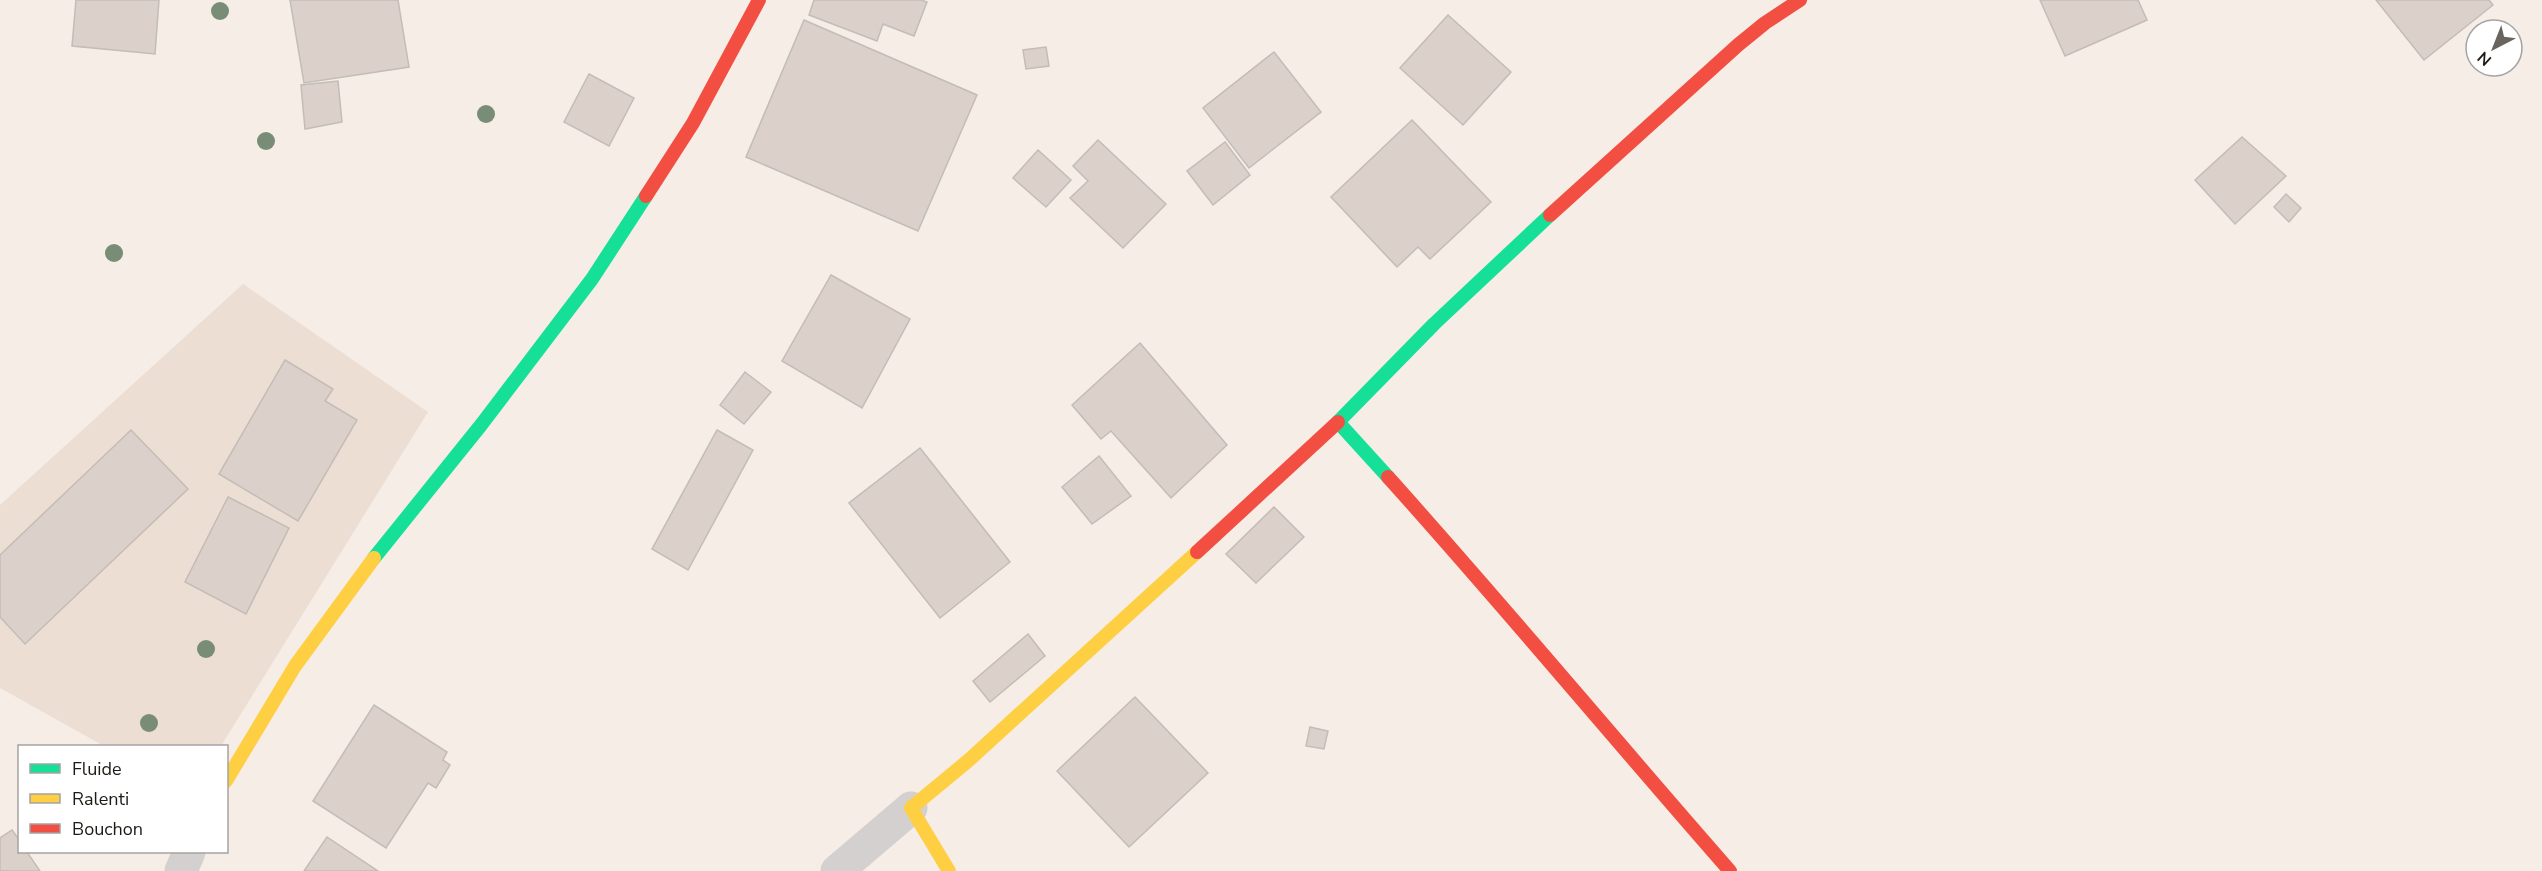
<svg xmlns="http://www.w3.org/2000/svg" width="2542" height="871" font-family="'Nunito Sans',sans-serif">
	<rect width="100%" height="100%" fill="#f5ede6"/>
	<path fill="#edded4" d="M 243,284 L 428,412 L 221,746 L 104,746 L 0,688 L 0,505 Z"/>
	<g fill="#dbd1ca" stroke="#c3bcb7" stroke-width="1.5">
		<path d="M 76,0 L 159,0 L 155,54 L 72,46 Z"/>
		<path d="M 290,0 L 398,0 L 409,67 L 304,83 Z"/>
		<path d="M 814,0 L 921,0 L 927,2 L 914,36 L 883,24 L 877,41 L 809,15 Z"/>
		<path d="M 2040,0 L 2138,0 L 2147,20 L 2065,56 Z"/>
		<path d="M 2376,0 L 2489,0 L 2493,5 L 2424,60 Z"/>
		<path d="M 1448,15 L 1511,72 L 1463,125 L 1400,68 Z"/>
		<path d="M 804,20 L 977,95 L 918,231 L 746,157 Z"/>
		<path d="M 1046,47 L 1049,66 L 1026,69 L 1023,50 Z"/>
		<path d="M 1274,52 L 1321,112 L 1249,168 L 1203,108 Z"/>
		<path d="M 589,74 L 634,98 L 609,146 L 564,122 Z"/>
		<path d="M 338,81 L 342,122 L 305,129 L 301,85 Z"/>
		<path d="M 1412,120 L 1491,202 L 1430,259 L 1418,247 L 1397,267 L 1331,197 Z"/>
		<path d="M 2242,137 L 2286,176 L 2235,224 L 2195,180 Z"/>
		<path d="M 1098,140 L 1166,204 L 1123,248 L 1070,198 L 1088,181 L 1073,166 Z"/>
		<path d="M 1225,142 L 1250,175 L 1213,205 L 1187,171 Z"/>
		<path d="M 1038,150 L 1071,180 L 1046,207 L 1013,178 Z"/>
		<path d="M 2286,194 L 2301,208 L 2289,222 L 2274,207 Z"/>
		<path d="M 831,275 L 910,319 L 862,408 L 782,361 Z"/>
		<path d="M 1140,343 L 1227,445 L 1171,498 L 1111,431 L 1101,439 L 1072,405 Z"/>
		<path d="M 285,360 L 333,389 L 325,401 L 357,420 L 298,521 L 219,474 Z"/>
		<path d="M 745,372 L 771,392 L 744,424 L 720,405 Z"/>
		<path d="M 131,430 L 188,489 L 25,644 L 0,617 L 0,555 Z"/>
		<path d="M 717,430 L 753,450 L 688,570 L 652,549 Z"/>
		<path d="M 920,448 L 1010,562 L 940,618 L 849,503 Z"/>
		<path d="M 1099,456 L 1131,496 L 1092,524 L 1062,487 Z"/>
		<path d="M 228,497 L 289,528 L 246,614 L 185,582 Z"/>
		<path d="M 1274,507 L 1304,537 L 1256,583 L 1226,554 Z"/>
		<path d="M 1028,634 L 1045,656 L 990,702 L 973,681 Z"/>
		<path d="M 1135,697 L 1208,773 L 1129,847 L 1057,771 Z"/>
		<path d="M 374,705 L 447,752 L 443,760 L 450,765 L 436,788 L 428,783 L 386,848 L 313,801 Z"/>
		<path d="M 1310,727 L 1328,731 L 1324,749 L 1306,746 Z"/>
		<path d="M 12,830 L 20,841 L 20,852 L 27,852 L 40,871 L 0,871 L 0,838 Z"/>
		<path d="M 327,837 L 378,871 L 304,871 Z"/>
	</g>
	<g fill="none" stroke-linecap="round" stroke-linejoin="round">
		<g stroke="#d3d0cf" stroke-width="33">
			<path d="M 181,871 L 189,852"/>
			<path d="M 837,871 L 911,808"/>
		</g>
		<g stroke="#16e098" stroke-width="14">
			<path d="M 1388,477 L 1338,422 L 1434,324 L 1550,215"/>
			<path d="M 374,558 L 481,425 L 592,279 L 646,196"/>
		</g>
		<g stroke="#ffcf43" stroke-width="14">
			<path d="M 226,781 L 295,666 L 374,558"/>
			<path d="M 949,871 L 911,808 L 969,760 L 1197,552"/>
		</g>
		<g stroke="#f24e42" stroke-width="14">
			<path d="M 646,196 L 693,123 L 759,0"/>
			<path d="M 1550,215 L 1738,45 L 1765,23 L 1800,0"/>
			<path d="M 1388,477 C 1504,606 1615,740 1730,871"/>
			<path d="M 1197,552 L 1338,422"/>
		</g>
	</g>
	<g fill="#798d76">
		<circle cx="220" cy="11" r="9"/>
		<circle cx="486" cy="114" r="9"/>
		<circle cx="266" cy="141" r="9"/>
		<circle cx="114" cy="253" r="9"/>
		<circle cx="206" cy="649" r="9"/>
		<circle cx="149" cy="723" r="9"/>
	</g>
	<rect x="18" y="745" width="210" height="108" fill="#ffffff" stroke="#a5a3a2" stroke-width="1.5"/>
	<rect x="30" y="764" width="30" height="9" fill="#16e098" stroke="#a5a3a2" stroke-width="1.5"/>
	<text x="72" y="775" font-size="18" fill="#1f1a16">Fluide</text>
	<rect x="30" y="794" width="30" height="9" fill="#ffcf43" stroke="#a5a3a2" stroke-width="1.5"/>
	<text x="72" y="805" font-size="18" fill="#1f1a16">Ralenti</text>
	<rect x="30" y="824" width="30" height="9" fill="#f24e42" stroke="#a5a3a2" stroke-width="1.5"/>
	<text x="72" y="835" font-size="18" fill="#1f1a16">Bouchon</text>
	<g transform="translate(2494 48) rotate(222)"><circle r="28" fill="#ffffff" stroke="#a5a3a2" stroke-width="1.5"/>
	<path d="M0-4.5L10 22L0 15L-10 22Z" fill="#6a645f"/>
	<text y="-9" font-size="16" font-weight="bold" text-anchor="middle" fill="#1f1a16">N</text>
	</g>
</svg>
